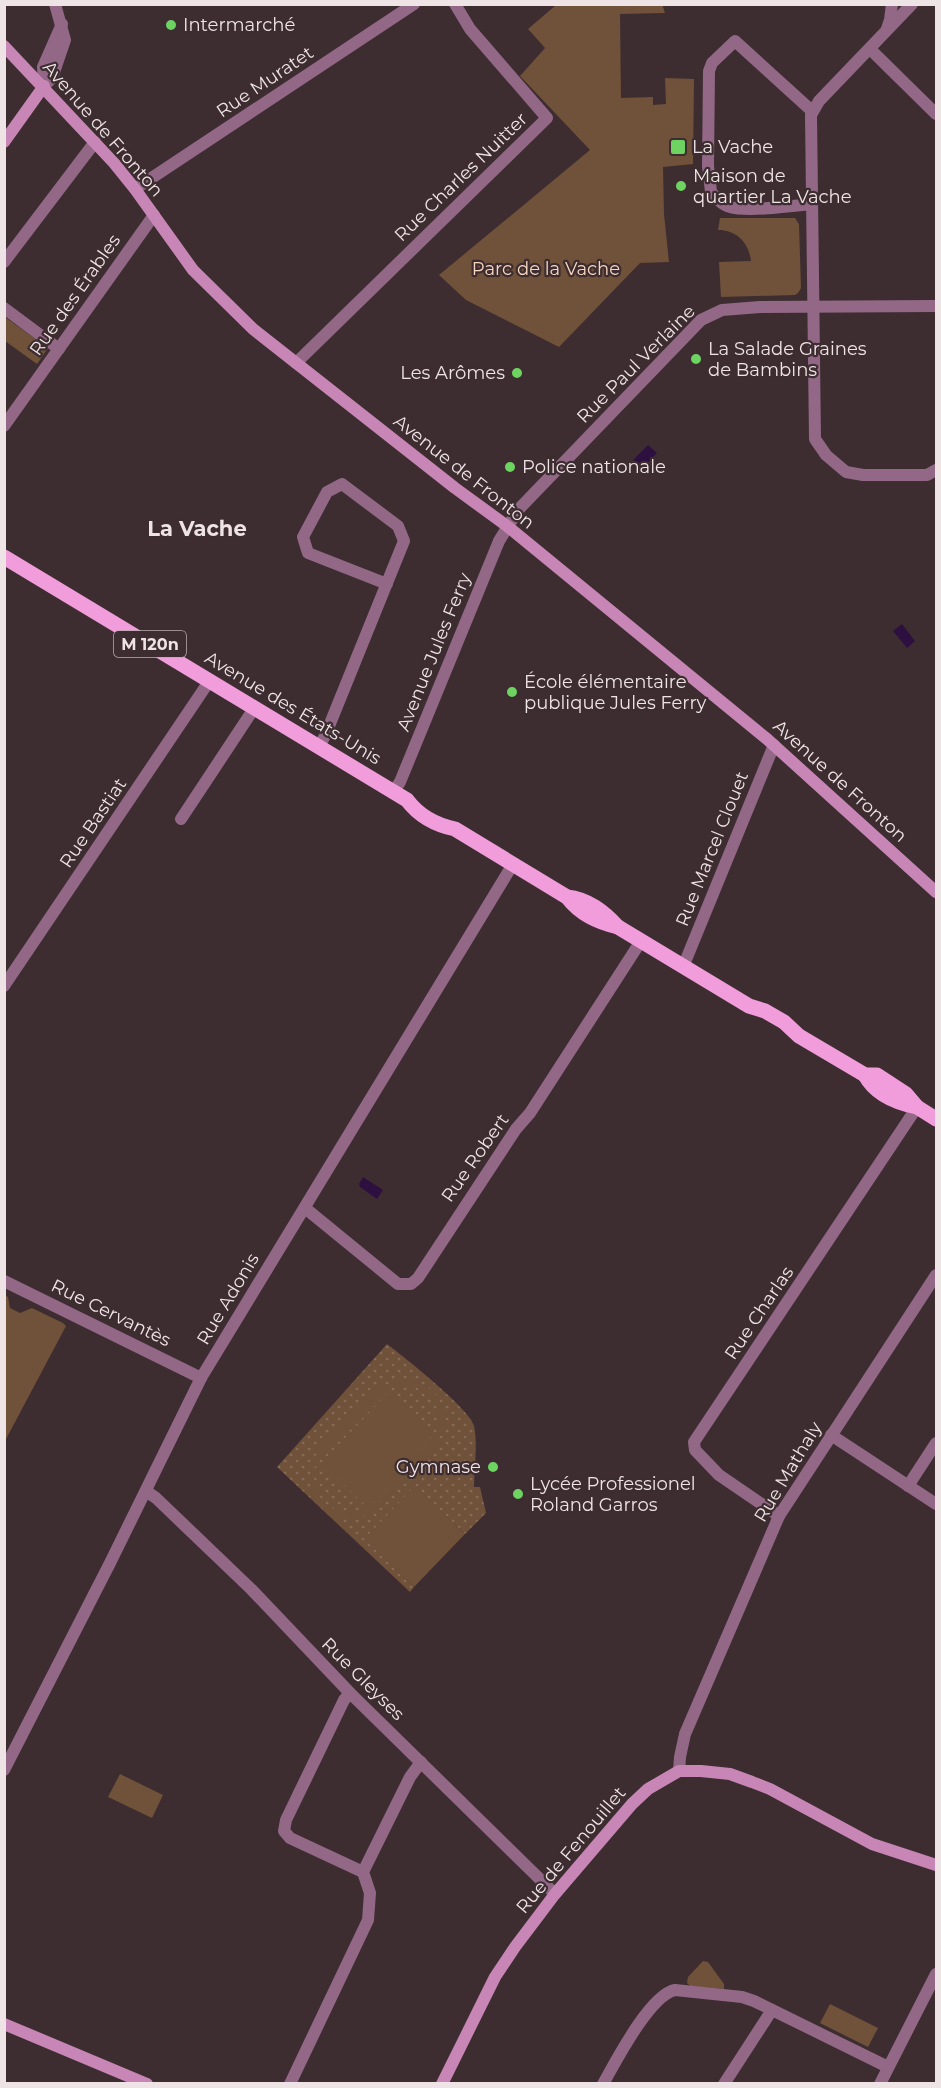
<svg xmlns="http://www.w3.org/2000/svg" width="941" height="2088" font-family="Montserrat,sans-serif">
	<defs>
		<pattern id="grass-dots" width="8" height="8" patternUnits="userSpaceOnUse" patternTransform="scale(1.5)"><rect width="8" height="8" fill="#705139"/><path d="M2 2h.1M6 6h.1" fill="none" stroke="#856a56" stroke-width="1.8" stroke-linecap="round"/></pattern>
	</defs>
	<rect width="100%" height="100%" fill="#3d2d30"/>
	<path fill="url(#grass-dots)" d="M 387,1344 C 403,1356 471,1410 474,1426 C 478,1445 474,1468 474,1487 L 480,1487 L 486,1513 L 465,1534 L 415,1487 L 365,1539 L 414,1587 L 410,1592 L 277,1467 Z"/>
	<g fill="#705139" fill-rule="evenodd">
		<path d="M 556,5 L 662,4 L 665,13 L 620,14 L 621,98 L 653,97 L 653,105 L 666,104 L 665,78 L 694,79 L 693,164 L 663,167 L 664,214 L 669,262 L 640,263 L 559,347 L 466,300 L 439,275 L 590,150 L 520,76 L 545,48 L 528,29 Z"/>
		<path d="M 720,218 L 795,218 L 799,224 L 801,288 L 798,293 L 795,295 L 721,297 L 719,262 L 751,261 C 749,243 737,230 718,230 Z"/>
		<path d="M 5,317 L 48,348 L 37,364 L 5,341 Z"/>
		<path d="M 5,1295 L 8,1297 L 10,1308 L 20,1313 L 32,1308 L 63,1323 L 66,1326 L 5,1441 Z"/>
		<path d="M 399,1380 C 439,1378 455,1415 435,1447 L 373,1511 L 360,1517 L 343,1519 L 329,1514 L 315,1502 L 310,1490 L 310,1468 L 318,1450 L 377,1388 ZM 408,1384 C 431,1392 448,1413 435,1437 C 430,1447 421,1454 414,1462 C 400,1476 386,1491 372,1505 C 360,1512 346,1516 332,1508 C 316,1499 309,1476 318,1459 C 330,1440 363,1411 379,1394 C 388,1387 397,1385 408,1384 Z"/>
		<path d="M 388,1393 L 432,1435 L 365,1505 L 321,1463 Z"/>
		<path d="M 415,1486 L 465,1534 L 414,1587 L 364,1539 Z"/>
		<path d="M 120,1774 L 163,1795 L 152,1818 L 108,1797 Z"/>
		<path d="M 703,1961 L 708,1962 L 724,1984 L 724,1989 L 690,1986 L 687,1983 L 688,1977 Z"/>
		<path d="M 830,2004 L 878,2028 L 868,2047 L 820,2023 Z"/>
	</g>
	<g fill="#2e1040">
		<path d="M 648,445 L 657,453 L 642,469 L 633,460 Z"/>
		<path d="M 902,624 L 915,641 L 907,648 L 893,631 Z"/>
		<path d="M 363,1177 L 383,1190 L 377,1199 L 360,1187 L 359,1184 Z"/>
	</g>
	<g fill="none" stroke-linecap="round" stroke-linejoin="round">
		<g stroke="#926886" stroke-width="12">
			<path d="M 912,4 L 819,101 L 811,115 L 815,439 L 826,455 L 846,472 L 863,475 L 927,475 L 936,470"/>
			<path d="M 887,29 L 890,20 L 892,4"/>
			<path d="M 870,49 L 936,114"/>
			<path d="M 44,86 L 52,78 L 65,40 L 55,4"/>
			<path d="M 44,86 L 43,67 L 62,24"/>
			<path d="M 135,189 L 414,4"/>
			<path d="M 812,204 C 793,206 747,212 730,207 C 722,205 716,198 711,192 L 708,166 L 709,71 L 712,63 L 735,41 L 812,111"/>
			<path d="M 4,262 L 95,142"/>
			<path d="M 4,308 L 59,349"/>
			<path d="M 296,363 L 547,118 L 470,29 L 455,4"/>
			<path d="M 4,426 L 154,215"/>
			<path d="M 319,746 L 325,736 L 404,541 L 398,526 L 342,484 L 327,492 L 303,537 L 308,553 L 387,584"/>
			<path d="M 393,792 L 400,782 L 499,541 L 518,510 L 701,320 L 722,310 L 760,307 L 936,306"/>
			<path d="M 181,819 L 255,707"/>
			<path d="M 683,967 L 774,745"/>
			<path d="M 4,986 L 210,680"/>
			<path d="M 305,1208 L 398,1284 L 411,1284 L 418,1278 L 516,1129 L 530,1113 L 641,941"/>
			<path d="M 4,1281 L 201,1378"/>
			<path d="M 831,1435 L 936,1504"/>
			<path d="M 908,1486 L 936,1443"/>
			<path d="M 146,1491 L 156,1498 L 251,1589 L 350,1693 L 555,1894"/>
			<path d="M 779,1516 L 719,1475 L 695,1450 L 694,1442 L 917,1107"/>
			<path d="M 350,1693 L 344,1700 L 286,1820 L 284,1831 L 290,1838 L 363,1872"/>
			<path d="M 4,1770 L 110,1563 L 201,1378 L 513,864"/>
			<path d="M 679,1771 L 680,1757 L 685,1734 L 779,1516 L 936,1275"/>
			<path d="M 290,2084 L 368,1920 L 370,1893 L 363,1872 L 410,1777 L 421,1762"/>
			<path d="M 603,2084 C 616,2061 650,1995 675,1990 L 742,1997 L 754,2001 L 888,2067"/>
			<path d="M 724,2084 L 772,2010"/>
			<path d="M 880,2084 L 936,1974"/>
		</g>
		<g stroke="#c886b6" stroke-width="12">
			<path d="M 4,46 L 114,163 L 135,189 L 193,270 L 253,329 L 455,488 L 507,526 L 767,739 L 936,892"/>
			<path d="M 4,142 L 44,86"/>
			<path d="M 4,2024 L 147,2084"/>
			<path d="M 442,2084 L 495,1977 L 515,1947 L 555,1894 L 632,1804 L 648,1789 L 679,1771 L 701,1771 L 730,1774 L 752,1782 L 770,1789 L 872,1844 L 936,1865"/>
		</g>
		<g stroke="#f19cdb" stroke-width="15">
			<path d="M 4,557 L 407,800 C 419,816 436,825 455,829 L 567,897 C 580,914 597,922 618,927 L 749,1006 L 765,1011 L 784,1022 L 799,1036 L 865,1075 L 877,1075 L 906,1094 L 917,1107 L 936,1119"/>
			<path d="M 567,897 C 588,899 604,912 618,927"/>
			<path d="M 865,1075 C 875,1094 897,1103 917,1107"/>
		</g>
	</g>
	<g fill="#6dd361" stroke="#3d2d30" stroke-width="2">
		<circle cx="171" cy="25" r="6"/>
		<rect x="670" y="139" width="16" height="16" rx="3"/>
		<circle cx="681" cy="186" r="6"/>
		<circle cx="696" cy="359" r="6"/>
		<circle cx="517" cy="373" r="6"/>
		<circle cx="510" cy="467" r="6"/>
		<circle cx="512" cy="692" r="6"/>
		<circle cx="493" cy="1467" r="6"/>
		<circle cx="518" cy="1494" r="6"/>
	</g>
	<g text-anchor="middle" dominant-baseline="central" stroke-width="4.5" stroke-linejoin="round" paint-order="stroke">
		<rect fill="#3d2d30" stroke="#b9acaf" stroke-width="1.5" x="114" y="631" width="72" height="26" rx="4.5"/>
		<g font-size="16" font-weight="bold" fill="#eee3e5">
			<text x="150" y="644">M 120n</text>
		</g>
		<g font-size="18" fill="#eee3e5" stroke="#3d2d30" text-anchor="start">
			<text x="183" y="25">Intermarché</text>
			<text x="692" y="147">La Vache</text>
			<text x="693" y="176">Maison de<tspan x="693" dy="21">quartier La Vache</tspan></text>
			<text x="708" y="349">La Salade Graines<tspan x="708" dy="21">de Bambins</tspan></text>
			<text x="505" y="373" text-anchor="end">Les Arômes</text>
			<text x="522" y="467">Police nationale</text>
			<text x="524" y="682">École élémentaire<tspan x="524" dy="21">publique Jules Ferry</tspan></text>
			<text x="481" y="1467" text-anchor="end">Gymnase</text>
			<text x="530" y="1484">Lycée Professionel<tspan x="530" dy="21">Roland Garros</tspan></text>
		</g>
		<g font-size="18" fill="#eee3e5" stroke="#3d2d30">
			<text transform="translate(265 82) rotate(-34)">Rue Muratet</text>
			<text transform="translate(103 129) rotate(49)">Avenue de Fronton</text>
			<text transform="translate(461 177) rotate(-44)">Rue Charles Nuitter</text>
			<text transform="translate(75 295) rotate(-55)">Rue des Érables</text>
			<text transform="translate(636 364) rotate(-45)">Rue Paul Verlaine</text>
			<text transform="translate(464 472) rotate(38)">Avenue de Fronton</text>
			<text transform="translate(434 652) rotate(-68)">Avenue Jules Ferry</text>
			<text transform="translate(293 708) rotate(31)">Avenue des États-Unis</text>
			<text transform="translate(840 781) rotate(42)">Avenue de Fronton</text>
			<text transform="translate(93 823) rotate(-56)">Rue Bastiat</text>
			<text transform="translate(712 849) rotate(-68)">Rue Marcel Clouet</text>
			<text transform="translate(475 1158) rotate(-55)">Rue Robert</text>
			<text transform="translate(228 1299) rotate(-59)">Rue Adonis</text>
			<text transform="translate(111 1313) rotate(26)">Rue Cervantès</text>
			<text transform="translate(759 1313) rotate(-56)">Rue Charlas</text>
			<text transform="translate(788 1472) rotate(-59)">Rue Mathaly</text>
			<text transform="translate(363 1679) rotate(45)">Rue Gleyses</text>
			<text transform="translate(571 1850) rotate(-50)">Rue de Fenouillet</text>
		</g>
		<g font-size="18" fill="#f7d7bf" stroke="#3d2d30">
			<text x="546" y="269">Parc de la Vache</text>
		</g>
		<g font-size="21" font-weight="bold" fill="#eee3e5" stroke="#3d2d30">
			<text x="197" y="528">La Vache</text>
		</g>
	</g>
	<rect width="941" height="2088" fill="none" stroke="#eee3e5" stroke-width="12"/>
</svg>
